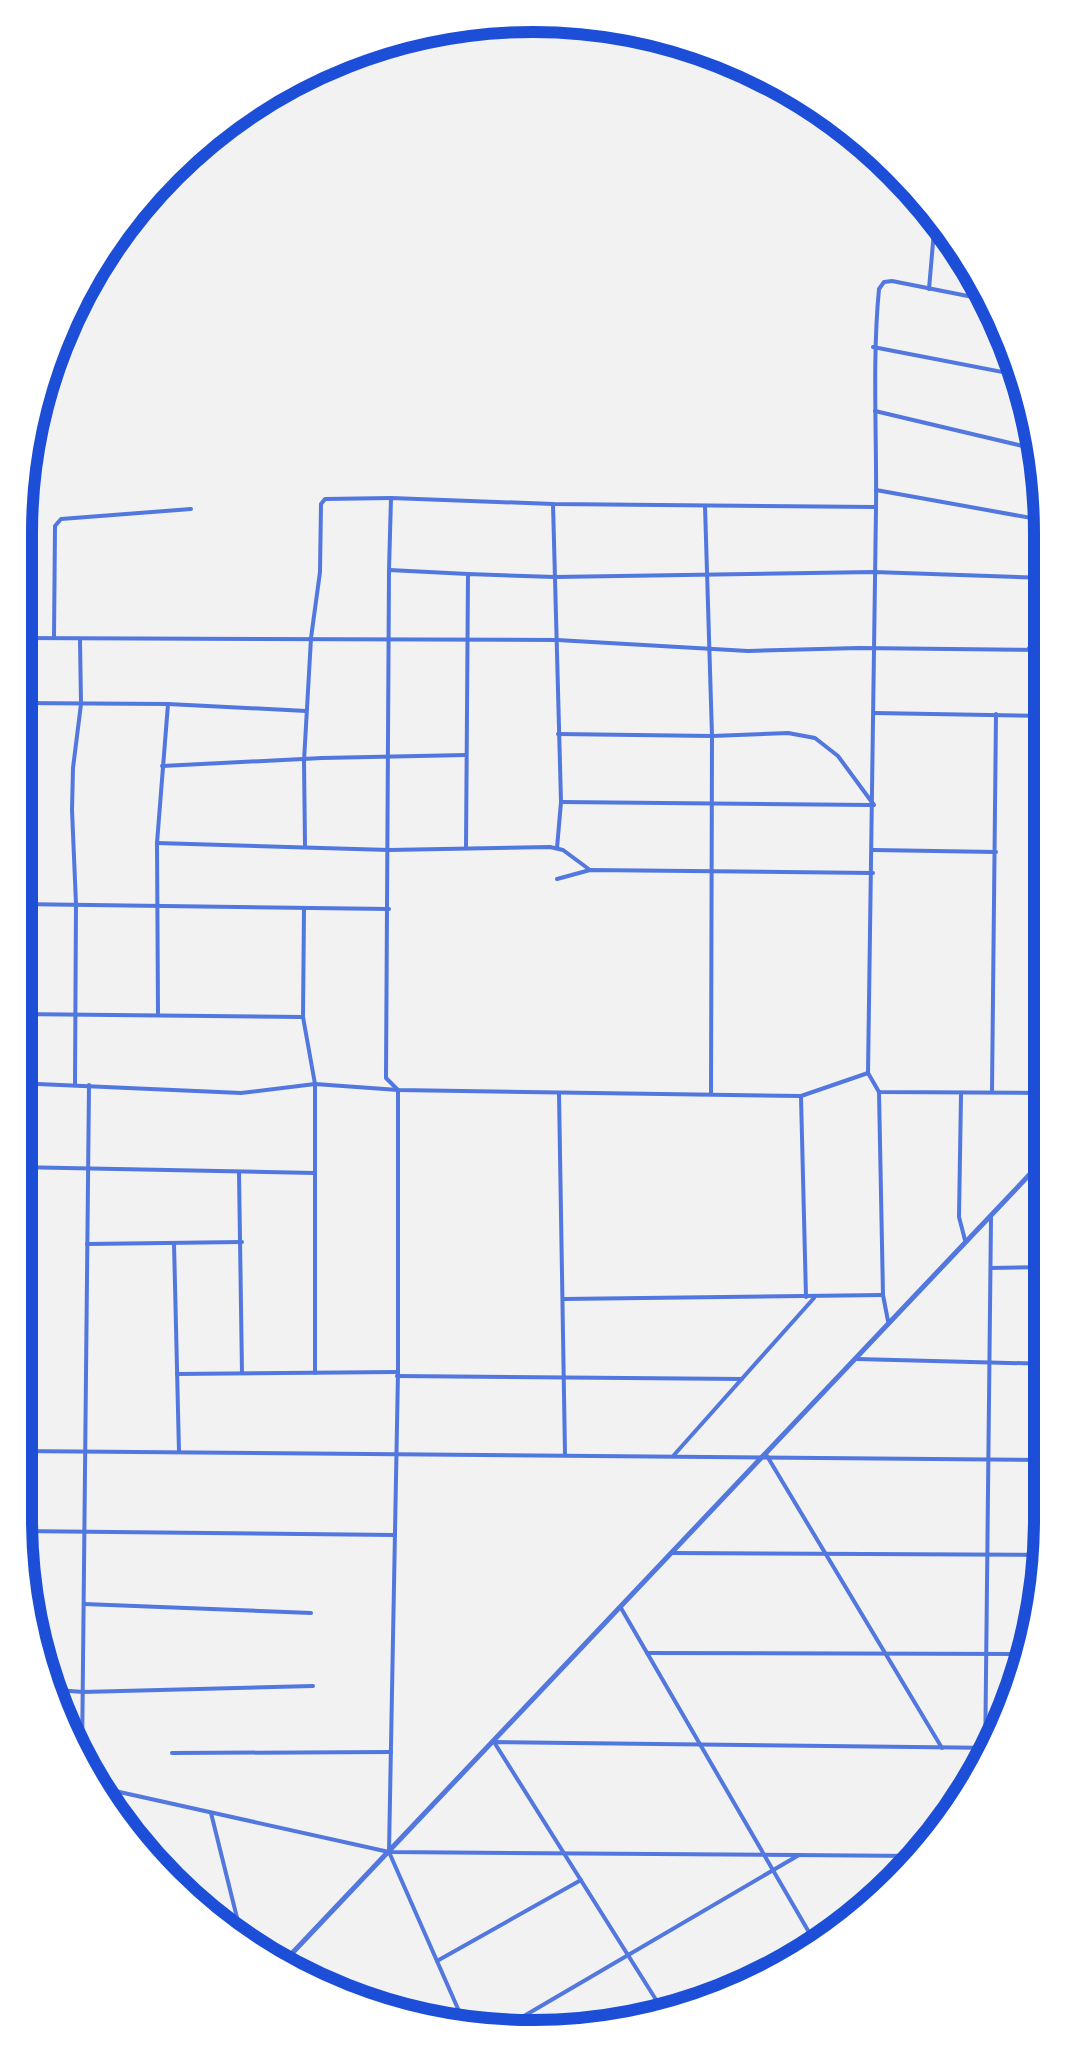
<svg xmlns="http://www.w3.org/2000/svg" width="1067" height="2053" font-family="'Noto Sans',sans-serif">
	<rect width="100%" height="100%" fill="#f2f2f2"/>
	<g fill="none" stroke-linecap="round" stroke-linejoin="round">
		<g stroke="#5277de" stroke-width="4">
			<path d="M 929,289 L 936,208"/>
			<path d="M 873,347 L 1023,376"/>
			<path d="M 875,411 L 1044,451"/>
			<path d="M 1034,448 L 1038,428"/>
			<path d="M 876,490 L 1048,521"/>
			<path d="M 553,504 L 561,802 L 557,848"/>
			<path d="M 705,506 L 712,736 L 711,1094"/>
			<path d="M 389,570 L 391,498 L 553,504 L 875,507"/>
			<path d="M 16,638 L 557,640 L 748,651 L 859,648 L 1048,650"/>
			<path d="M 54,638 L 55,526 L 61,519 L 191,509"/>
			<path d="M 1029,648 L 1048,642"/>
			<path d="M 16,703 L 168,704 L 306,711"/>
			<path d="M 874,713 L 1048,716"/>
			<path d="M 558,734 L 712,736 L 788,733 L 815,738 L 838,756 L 874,805"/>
			<path d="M 162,766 L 322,758 L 466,755"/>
			<path d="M 561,802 L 871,805"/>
			<path d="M 157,843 L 389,850 L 550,847 L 563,850 L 590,870"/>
			<path d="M 305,845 L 304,761 L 311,638 L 320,572 L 321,504 L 325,499 L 391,498"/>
			<path d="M 466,848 L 468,574 L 555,577 L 874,572 L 1048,578"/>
			<path d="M 873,850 L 996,852"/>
			<path d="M 557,879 L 590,870 L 873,873"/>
			<path d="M 16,904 L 389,909"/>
			<path d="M 304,909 L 303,1017 L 315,1084 L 315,1373"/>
			<path d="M 158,1013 L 157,843 L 168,704"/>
			<path d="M 16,1014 L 303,1017"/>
			<path d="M 868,1073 C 872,885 872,697 876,509 C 877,435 872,362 879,289 L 884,282 L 892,281 L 993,301"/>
			<path d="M 15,1083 L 241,1093 L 315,1084 L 398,1090 L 801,1096 L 868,1073 L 879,1092 L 1049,1093"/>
			<path d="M 75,1084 L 76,904 L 72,810 L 73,768 L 81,704 L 80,640"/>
			<path d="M 992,1091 L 996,714"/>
			<path d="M 879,1092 L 883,1295 L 888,1321"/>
			<path d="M 559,1094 L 565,1454"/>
			<path d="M 961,1095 L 959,1217 L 965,1240"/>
			<path d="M 801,1097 L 806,1297"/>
			<path d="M 15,1167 L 315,1173"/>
			<path d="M 239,1173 L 242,1373"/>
			<path d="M 174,1243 L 179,1452"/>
			<path d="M 87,1244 L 242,1242"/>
			<path d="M 991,1268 L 1050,1267"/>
			<path d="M 563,1299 L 883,1295"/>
			<path d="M 857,1359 L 1050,1364"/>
			<path d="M 177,1374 L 397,1372"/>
			<path d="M 397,1376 L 742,1379"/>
			<path d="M 15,1451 L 1051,1460"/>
			<path d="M 674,1455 L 814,1298"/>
			<path d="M 767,1456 L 942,1748"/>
			<path d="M 17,1531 L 395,1535"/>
			<path d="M 673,1553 L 1050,1555"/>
			<path d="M 84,1604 L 311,1613"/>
			<path d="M 621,1608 L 817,1946"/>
			<path d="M 647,1653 L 1024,1654"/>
			<path d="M 44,1689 L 83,1692 L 313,1686"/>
			<path d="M 172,1753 L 391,1752"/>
			<path d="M 82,1760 L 89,1085"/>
			<path d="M 985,1766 L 991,1218"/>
			<path d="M 97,1787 L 389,1852 L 917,1856"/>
			<path d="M 211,1813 L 245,1950"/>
			<path d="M 437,1961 L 581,1880"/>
			<path d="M 665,2014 L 494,1742 L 999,1748"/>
			<path d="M 466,2027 L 389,1852 L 398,1372 L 398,1090 L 386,1078 L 389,570 L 468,574"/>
			<path d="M 500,2030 L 799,1855"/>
		</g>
		<path stroke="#5277de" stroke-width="5" d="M 280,1966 L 1050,1153"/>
	</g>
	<path d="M0 0H1067V2053H0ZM533 32H533A501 501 0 0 1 1034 533V1519A501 501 0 0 1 533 2020H533A501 501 0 0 1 32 1519V533A501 501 0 0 1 533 32Z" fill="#fff" fill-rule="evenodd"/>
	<path fill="none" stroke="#1d4ed8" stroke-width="12" d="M533 32H533A501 501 0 0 1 1034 533V1519A501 501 0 0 1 533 2020H533A501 501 0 0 1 32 1519V533A501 501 0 0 1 533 32Z"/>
</svg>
